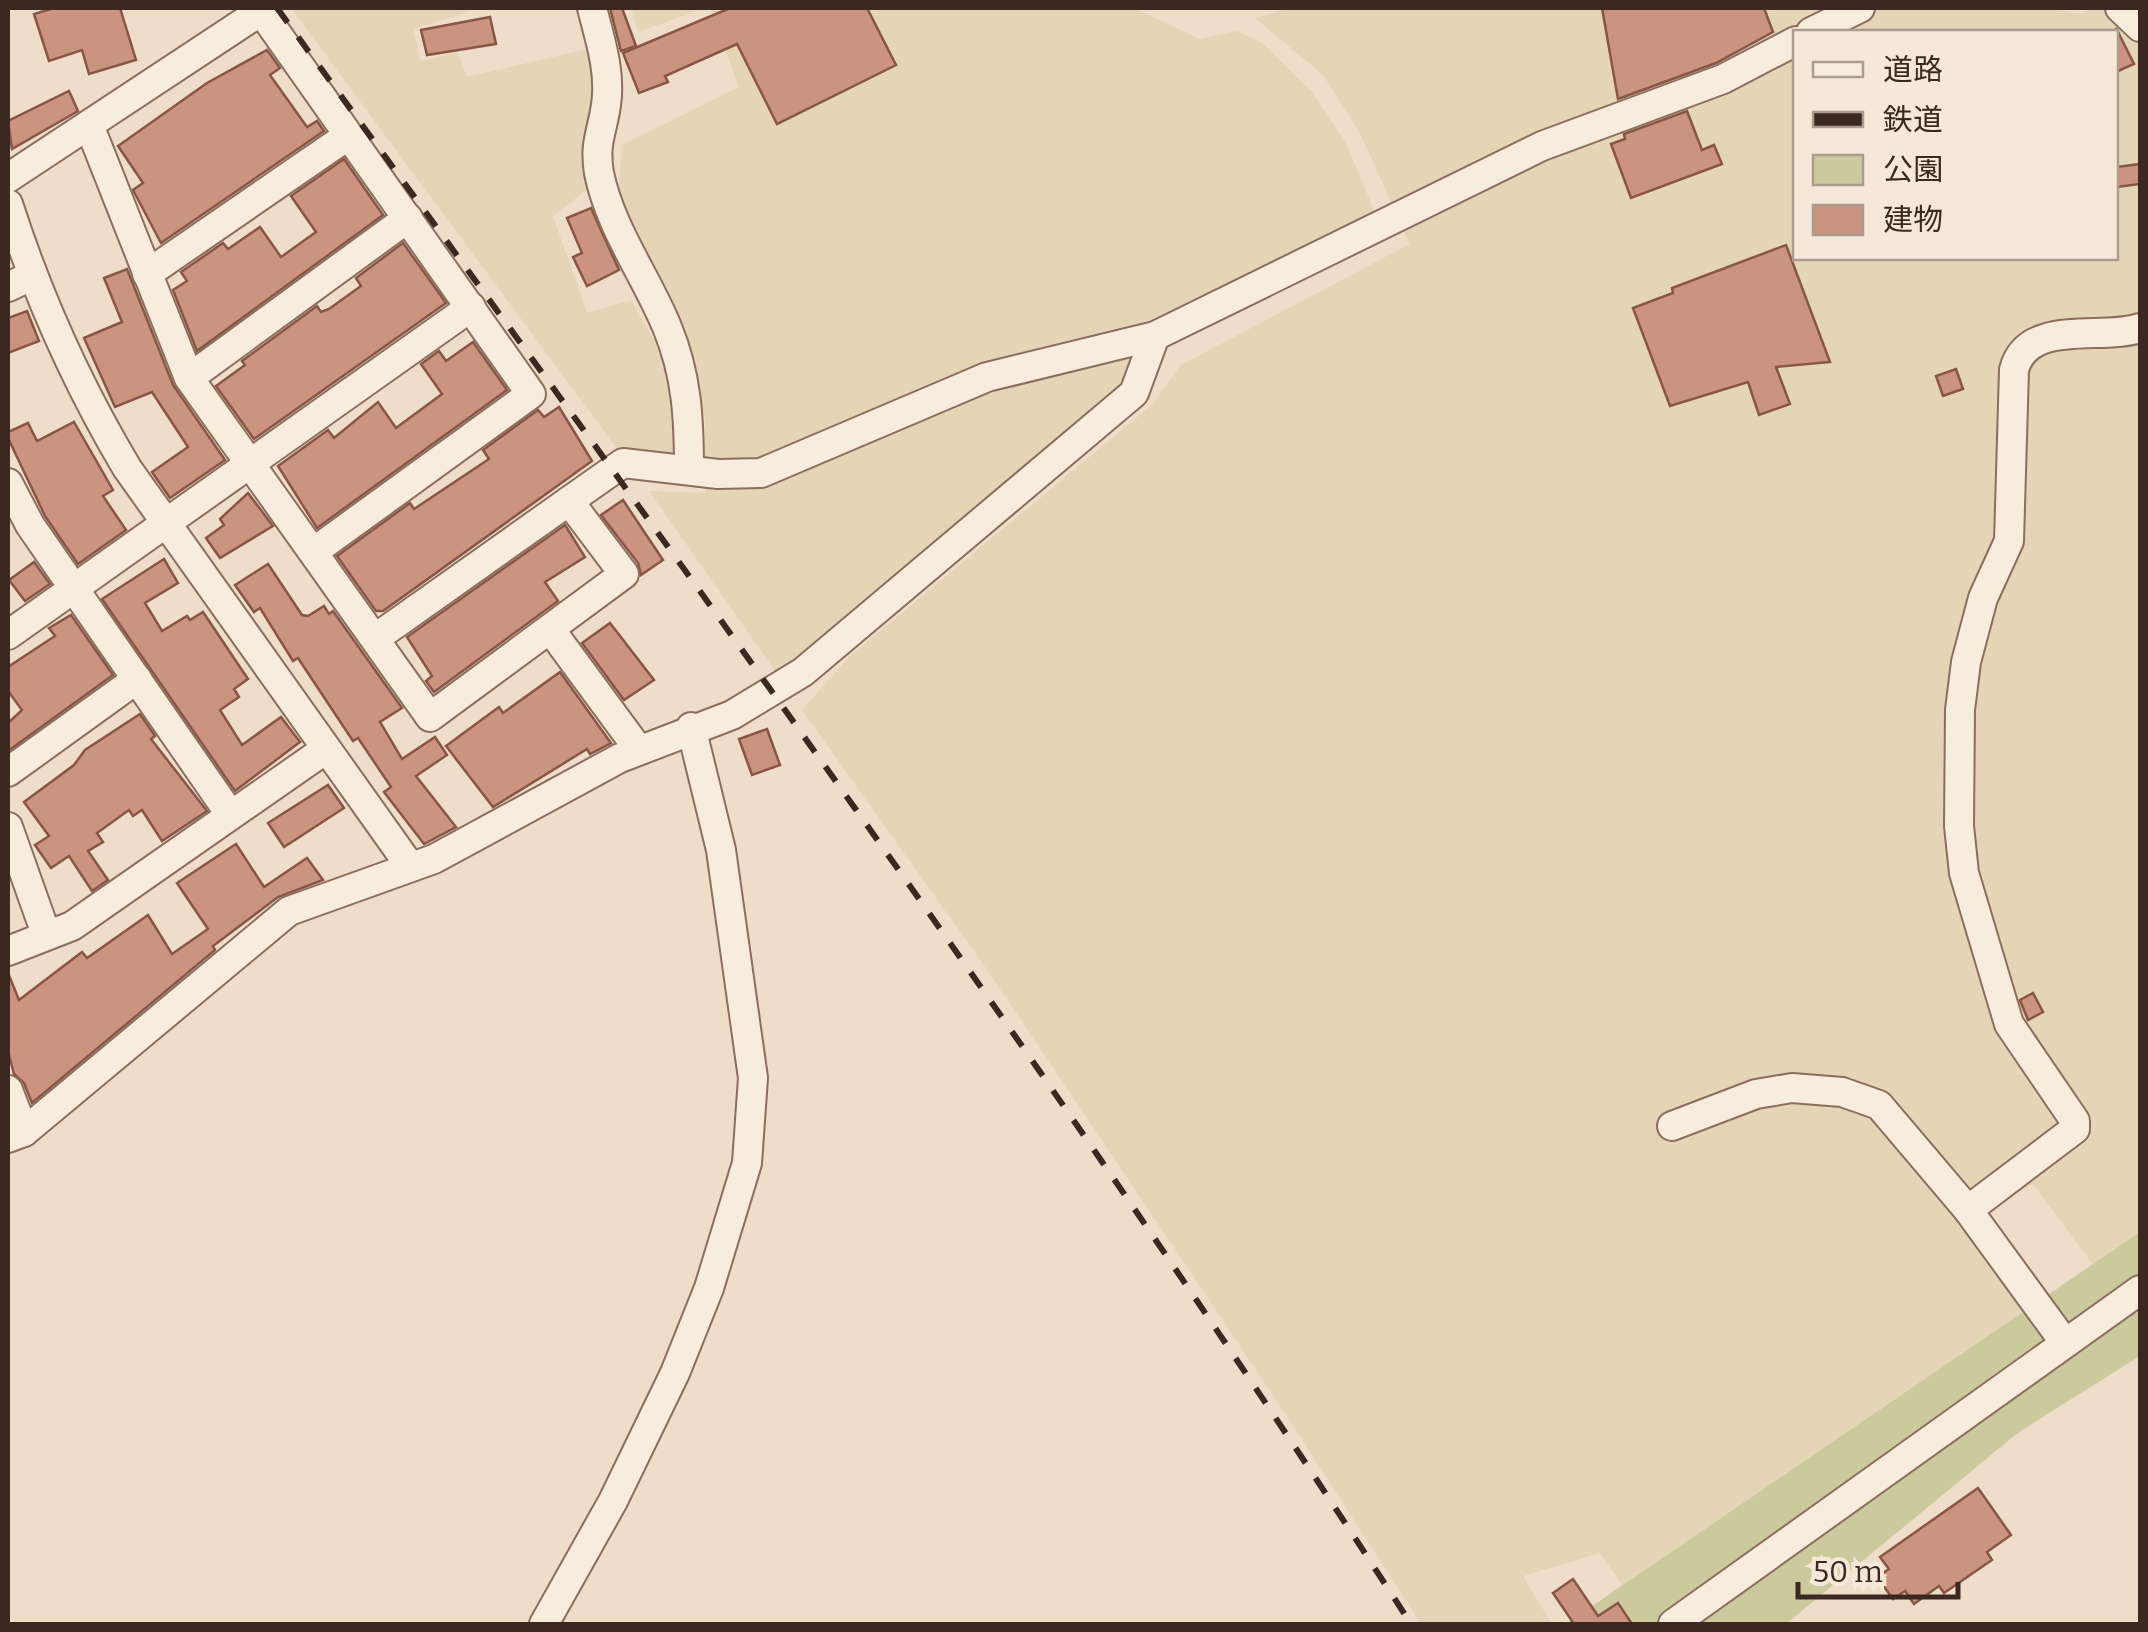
<svg xmlns="http://www.w3.org/2000/svg" width="2148" height="1632" font-family="Bitter,'Noto Sans JP',serif">
	<rect width="100%" height="100%" fill="#eeddc9"/>
	<g fill="#e3d5b6" fill-rule="evenodd">
		<path d="M 291,8 L 467,8 L 468,12 L 413,29 L 421,61 L 458,52 L 467,77 L 592,48 L 598,150 L 586,190 L 553,216 L 587,313 L 631,300 L 662,353 L 685,470 L 635,473 Z"/>
		<path d="M 631,8 L 705,8 L 638,32 Z"/>
		<path d="M 710,8 L 1134,8 L 1200,39 L 1237,31 L 1262,43 L 1312,92 L 1346,143 L 1380,225 L 1377,241 L 1155,349 L 1130,389 L 780,678 L 649,491 L 705,493 L 705,419 L 618,197 L 622,145 L 739,87 Z"/>
		<path d="M 1289,8 L 2047,8 L 2081,14 L 2092,8 L 2140,8 L 2140,1291 L 2122,1304 L 2033,1184 L 2003,1202 L 1971,1224 L 2058,1356 L 1649,1624 L 1600,1553 L 1523,1576 L 1552,1624 L 1421,1624 L 1287,1416 L 986,968 L 802,710 L 850,656 L 1153,404 L 1181,365 L 1410,244 L 1360,133 L 1323,75 L 1255,18 ZM 1796,32 L 2116,32 L 2116,258 L 1796,258 Z"/>
	</g>
	<path fill="#ccca9d" d="M 2140,1232 L 2140,1356 L 2019,1432 L 1786,1624 L 1566,1624 Z"/>
	<g fill="#cb9480" stroke="#895544" stroke-width="2.5">
		<path d="M 54,8 L 120,8 L 136,60 L 89,74 L 82,50 L 49,61 L 34,14 Z"/>
		<path d="M 610,8 L 622,8 L 636,46 L 621,51 Z"/>
		<path d="M 730,8 L 867,8 L 896,65 L 777,124 L 737,44 L 665,76 L 668,82 L 639,93 L 623,53 Z"/>
		<path d="M 1602,8 L 1764,8 L 1773,32 L 1716,63 L 1618,99 Z"/>
		<path d="M 490,17 L 496,44 L 427,55 L 421,30 Z"/>
		<path d="M 2116,28 L 2134,64 L 2116,72 Z"/>
		<path d="M 267,50 L 280,68 L 270,75 L 307,127 L 317,121 L 324,131 L 161,243 L 133,190 L 143,183 L 118,146 L 207,83 Z"/>
		<path d="M 69,91 L 78,111 L 12,149 L 8,121 Z"/>
		<path d="M 1687,111 L 1702,150 L 1714,145 L 1722,164 L 1631,198 L 1611,144 L 1625,139 L 1624,134 Z"/>
		<path d="M 344,159 L 383,215 L 197,351 L 173,290 L 187,281 L 181,272 L 223,243 L 228,249 L 260,227 L 281,257 L 316,232 L 291,196 Z"/>
		<path d="M 2140,164 L 2140,184 L 2116,187 L 2116,167 Z"/>
		<path d="M 591,208 L 619,270 L 587,286 L 573,257 L 582,253 L 567,218 Z"/>
		<path d="M 403,243 L 446,303 L 254,439 L 216,386 L 245,365 L 242,361 L 317,306 L 321,312 L 329,309 L 361,286 L 356,278 Z"/>
		<path d="M 1786,245 L 1830,362 L 1776,367 L 1790,404 L 1759,415 L 1748,382 L 1670,406 L 1633,308 L 1673,293 L 1672,288 Z"/>
		<path d="M 127,269 L 173,385 L 225,460 L 170,498 L 152,472 L 188,447 L 152,392 L 115,407 L 84,338 L 122,322 L 104,278 Z"/>
		<path d="M 27,311 L 39,341 L 8,353 L 8,318 Z"/>
		<path d="M 473,342 L 507,390 L 317,528 L 278,466 L 328,430 L 334,438 L 378,402 L 396,428 L 442,394 L 421,364 L 439,351 L 446,361 Z"/>
		<path d="M 1956,369 L 1963,389 L 1943,396 L 1936,376 Z"/>
		<path d="M 559,407 L 592,461 L 383,611 L 376,611 L 337,556 L 410,503 L 414,509 L 489,459 L 483,450 L 538,410 L 544,417 Z"/>
		<path d="M 74,422 L 113,490 L 103,496 L 126,530 L 78,564 L 45,516 L 8,438 L 8,432 L 28,423 L 37,441 Z"/>
		<path d="M 248,493 L 273,526 L 220,558 L 206,538 L 224,525 L 220,519 Z"/>
		<path d="M 623,500 L 663,560 L 641,575 L 638,563 L 601,515 Z"/>
		<path d="M 565,525 L 585,557 L 545,582 L 558,601 L 434,692 L 426,681 L 432,676 L 407,637 Z"/>
		<path d="M 164,559 L 178,583 L 145,603 L 162,631 L 187,616 L 190,620 L 203,612 L 248,679 L 234,689 L 239,697 L 220,710 L 242,745 L 281,717 L 300,742 L 235,791 L 102,599 Z"/>
		<path d="M 34,562 L 50,584 L 25,601 L 9,580 Z"/>
		<path d="M 268,564 L 302,615 L 308,616 L 324,606 L 329,614 L 333,611 L 402,708 L 380,722 L 402,759 L 435,737 L 447,755 L 416,776 L 456,827 L 424,844 L 384,792 L 391,787 L 358,738 L 353,741 L 298,658 L 293,661 L 260,608 L 254,612 L 235,585 Z"/>
		<path d="M 71,615 L 113,675 L 8,751 L 8,723 L 22,710 L 8,691 L 8,667 L 55,636 L 49,628 Z"/>
		<path d="M 610,623 L 654,680 L 624,700 L 582,643 Z"/>
		<path d="M 560,672 L 611,743 L 590,754 L 587,749 L 493,807 L 446,746 L 499,707 L 503,713 Z"/>
		<path d="M 140,714 L 155,736 L 151,739 L 207,811 L 162,841 L 142,810 L 133,816 L 129,810 L 97,833 L 103,842 L 88,851 L 108,880 L 92,891 L 69,856 L 51,868 L 35,845 L 49,836 L 24,802 L 74,765 L 85,750 Z"/>
		<path d="M 767,729 L 780,765 L 752,775 L 739,739 Z"/>
		<path d="M 328,785 L 344,808 L 284,847 L 268,823 Z"/>
		<path d="M 236,844 L 264,887 L 307,858 L 323,880 L 278,897 L 213,946 L 215,950 L 32,1103 L 24,1083 L 14,1074 L 8,1051 L 8,973 L 19,1000 L 82,952 L 87,958 L 148,915 L 172,954 L 208,929 L 177,883 Z"/>
		<path d="M 2033,993 L 2043,1012 L 2028,1020 L 2020,1000 Z"/>
		<path d="M 1978,1488 L 2011,1535 L 1987,1552 L 1992,1560 L 1944,1593 L 1939,1586 L 1914,1604 L 1905,1591 L 1893,1599 L 1877,1577 L 1889,1569 L 1880,1557 Z"/>
		<path d="M 1573,1579 L 1598,1616 L 1618,1603 L 1632,1624 L 1574,1624 L 1553,1593 Z"/>
	</g>
	<g fill="none" stroke-linecap="round" stroke-linejoin="round">
		<defs>
			<g id="minor">
				<path d="M 592,8 C 600,40 611,72 606,105 C 602,133 594,143 599,173 C 610,228 646,276 667,327 C 687,375 689,419 689,470"/>
				<path d="M 2120,8 L 2140,27"/>
				<path d="M 1811,32 L 1860,8"/>
				<path d="M 89,125 L 189,378 L 430,717 L 624,574 L 569,501 L 623,463 L 718,474 L 761,473 L 987,377 L 1155,336 L 1542,146 L 1723,79 L 1796,41"/>
				<path d="M 8,178 L 261,11 L 531,394 L 316,550"/>
				<path d="M 8,204 C 38,297 77,384 127,468 L 410,866"/>
				<path d="M 147,274 L 346,137"/>
				<path d="M 8,287 L 31,276"/>
				<path d="M 189,378 L 408,218"/>
				<path d="M 8,483 L 30,525 L 230,814"/>
				<path d="M 550,629 L 639,750"/>
				<path d="M 8,635 L 471,307"/>
				<path d="M 377,637 L 569,501"/>
				<path d="M 8,772 L 137,679"/>
				<path d="M 8,827 L 46,934"/>
				<path d="M 8,951 L 72,926 L 326,749"/>
				<path d="M 8,1090 L 24,1132"/>
				<path d="M 1672,1126 L 1756,1094 L 1792,1088 L 1842,1092 L 1879,1105 L 1968,1210 L 2065,1343"/>
				<path d="M 8,1138 L 24,1132 L 289,911 L 434,859 L 620,758 L 732,715 L 803,672 L 1134,393 L 1155,336"/>
				<path d="M 1968,1210 L 2075,1129 L 2075,1121 L 2009,1024 L 1964,873 L 1959,826 L 1960,710 L 1966,662 L 1983,598 L 2009,541 L 2014,370 C 2027,318 2101,341 2140,328"/>
				<path d="M 544,1624 L 613,1501 L 675,1373 L 709,1288 L 747,1163 L 753,1078 L 721,850 L 691,727"/>
				<path d="M 1673,1624 L 2140,1290"/>
			</g>
		</defs>
		<use href="#minor" stroke="#8a6e5e" stroke-width="32"/>
		<use href="#minor" stroke="#f8ecdc" stroke-width="28"/>
		<path stroke="#3b2921" stroke-width="6" stroke-dasharray="18 18" stroke-linecap="butt" d="M 277,8 C 664,540 1053,1071 1411,1624"/>
	</g>
	<rect width="2148" height="1632" fill="none" stroke="#3b2921" stroke-width="20"/>
	<rect x="1793" y="30" width="325" height="230" fill="#f5e8d8" stroke="#ab9c8f" stroke-width="2.5"/>
	<rect x="1813" y="62" width="50" height="15" fill="#f8ecdc" stroke="#ab9c8f" stroke-width="2.5"/>
	<text x="1883" y="80" font-size="30" fill="#3b2921">道路</text>
	<rect x="1813" y="112" width="50" height="15" fill="#3b2921" stroke="#ab9c8f" stroke-width="2.5"/>
	<text x="1883" y="130" font-size="30" fill="#3b2921">鉄道</text>
	<rect x="1813" y="155" width="50" height="30" fill="#ccca9d" stroke="#ab9c8f" stroke-width="2.5"/>
	<text x="1883" y="180" font-size="30" fill="#3b2921">公園</text>
	<rect x="1813" y="205" width="50" height="30" fill="#cb9480" stroke="#ab9c8f" stroke-width="2.5"/>
	<text x="1883" y="230" font-size="30" fill="#3b2921">建物</text>
	<path d="M1798 1582v15h160v-15" fill="none" stroke="#3b2921" stroke-width="5"/>
	<text x="1813" y="1582" font-size="30" fill="#3b2921" stroke="#f5e8d8" stroke-width="8" paint-order="stroke">50 m</text>
</svg>
